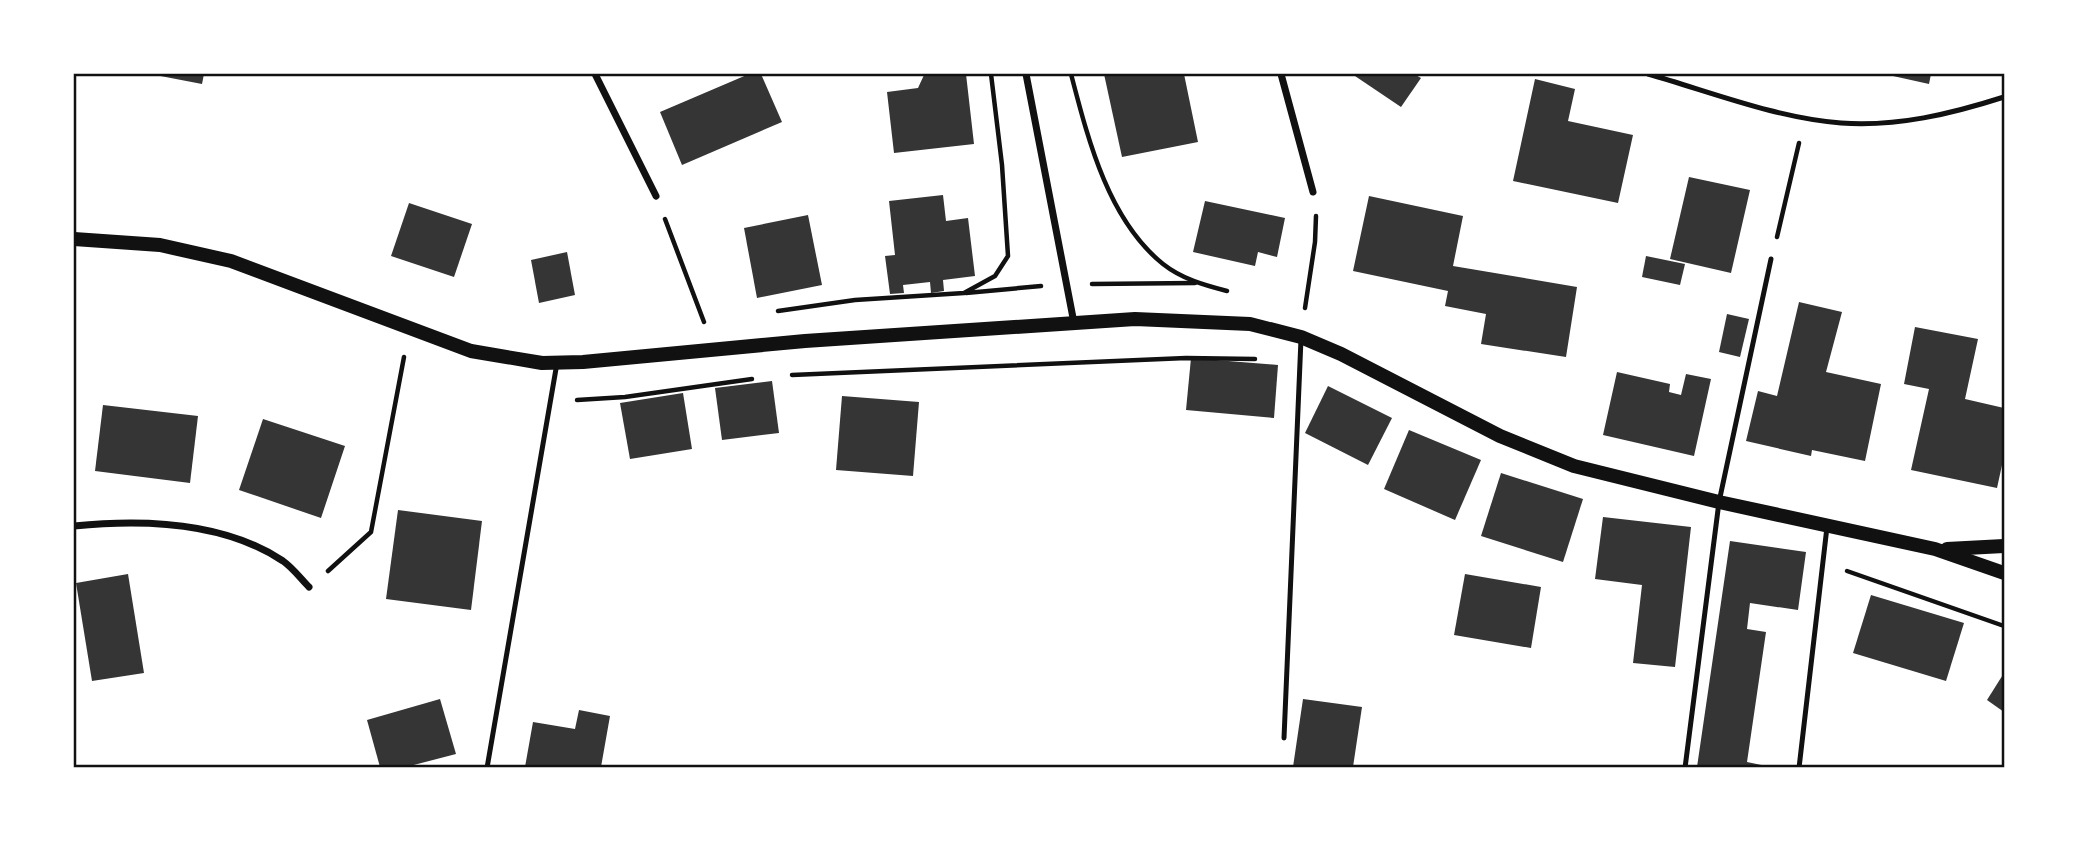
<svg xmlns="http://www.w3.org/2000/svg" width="2078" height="841" font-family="Poppins,sans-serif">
	<rect width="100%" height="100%" fill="#fff"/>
	<g fill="#353535">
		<path d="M 150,74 L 204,74 L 202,84 Z"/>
		<path d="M 749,74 L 761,74 L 782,122 L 682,165 L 660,112 Z"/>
		<path d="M 966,74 L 974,144 L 894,153 L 887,92 L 918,88 L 924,75 Z"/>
		<path d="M 1104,74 L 1184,74 L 1198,142 L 1122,157 Z"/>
		<path d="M 1352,74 L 1414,74 L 1421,78 L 1401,107 Z"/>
		<path d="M 1884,74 L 1931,74 L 1929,84 Z"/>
		<path d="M 1535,79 L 1575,89 L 1568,121 L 1633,135 L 1618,203 L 1513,181 Z"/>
		<path d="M 1689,177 L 1750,190 L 1731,273 L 1670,259 Z"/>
		<path d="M 943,195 L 946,221 L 968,218 L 975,276 L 943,280 L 944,291 L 931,293 L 930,282 L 903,285 L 904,293 L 890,294 L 885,256 L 895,255 L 889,201 Z"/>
		<path d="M 1369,196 L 1463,216 L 1453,266 L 1577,287 L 1566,357 L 1481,344 L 1486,314 L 1445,306 L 1448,291 L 1353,271 Z"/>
		<path d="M 1205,201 L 1285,218 L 1277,257 L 1258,252 L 1255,266 L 1193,252 Z"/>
		<path d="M 409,203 L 472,224 L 454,277 L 391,256 Z"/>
		<path d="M 808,215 L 822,285 L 757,298 L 744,228 Z"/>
		<path d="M 567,252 L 575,295 L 539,303 L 531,260 Z"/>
		<path d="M 1646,256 L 1685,264 L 1680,285 L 1642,277 Z"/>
		<path d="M 1799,302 L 1842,312 L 1826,372 L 1881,384 L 1865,461 L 1812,450 L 1811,456 L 1746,441 L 1758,391 L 1777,396 Z"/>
		<path d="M 1727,314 L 1749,319 L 1740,357 L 1719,352 Z"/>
		<path d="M 1915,327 L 1978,339 L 1965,399 L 2004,408 L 2004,456 L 1997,488 L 1911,470 L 1929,389 L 1904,384 Z"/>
		<path d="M 1191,358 L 1278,365 L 1274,418 L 1186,410 Z"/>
		<path d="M 1617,372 L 1670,384 L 1669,392 L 1681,395 L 1686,374 L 1711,379 L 1694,456 L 1603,435 Z"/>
		<path d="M 772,381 L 779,433 L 722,440 L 715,388 Z"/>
		<path d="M 1328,386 L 1392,418 L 1368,465 L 1305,433 Z"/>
		<path d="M 683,393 L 692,449 L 630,459 L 620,403 Z"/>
		<path d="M 842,396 L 919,402 L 913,476 L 836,470 Z"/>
		<path d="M 103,405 L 198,416 L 190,483 L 95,471 Z"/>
		<path d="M 263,419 L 345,446 L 321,518 L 239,490 Z"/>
		<path d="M 1409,430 L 1481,460 L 1455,520 L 1384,489 Z"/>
		<path d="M 1501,473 L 1583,499 L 1563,562 L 1481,536 Z"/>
		<path d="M 398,510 L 482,521 L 471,610 L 386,599 Z"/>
		<path d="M 1603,517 L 1691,527 L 1675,667 L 1633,663 L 1642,585 L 1595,579 Z"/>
		<path d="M 1730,541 L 1806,552 L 1798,610 L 1750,603 L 1747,629 L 1766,632 L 1747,762 L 1771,767 L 1697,767 Z"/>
		<path d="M 128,574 L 144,673 L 92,681 L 76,583 Z"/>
		<path d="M 1465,574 L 1541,587 L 1531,648 L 1454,635 Z"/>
		<path d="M 1871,595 L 1964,623 L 1946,681 L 1853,653 Z"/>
		<path d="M 2004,673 L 2004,712 L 1987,700 Z"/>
		<path d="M 440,699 L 456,754 L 406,767 L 380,767 L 367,720 Z"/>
		<path d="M 1303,699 L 1362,707 L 1353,767 L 1293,767 Z"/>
		<path d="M 579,710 L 610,716 L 601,767 L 525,767 L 533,722 L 575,729 Z"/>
	</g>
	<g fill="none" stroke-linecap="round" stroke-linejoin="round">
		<g stroke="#111" stroke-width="4.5">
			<path d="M 1071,74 C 1088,139 1108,220 1163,264 C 1182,279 1204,285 1227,291"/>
			<path d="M 665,219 L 704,322"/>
			<path d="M 1777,237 L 1799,143"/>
			<path d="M 1092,284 L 1195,283"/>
			<path d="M 966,293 L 1041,286"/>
			<path d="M 1305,308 L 1315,242 L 1316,216"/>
			<path d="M 778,311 L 855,300 L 964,293 L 995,276 L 1008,256 L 1002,165 L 991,74"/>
			<path d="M 792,375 L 1186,358 L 1255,359"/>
			<path d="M 577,400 L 625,397 L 752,379"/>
			<path d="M 328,571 L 371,532 L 404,357"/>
			<path d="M 1847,571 L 2004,626"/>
		</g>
		<g stroke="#111" stroke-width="5">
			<path d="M 1648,74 C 1711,92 1776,118 1841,123 C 1897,127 1951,114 2004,97"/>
			<path d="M 1284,738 L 1301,339"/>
			<path d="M 487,768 L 557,363"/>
			<path d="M 1685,768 L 1719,502 L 1771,259"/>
			<path d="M 1799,768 L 1827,527"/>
		</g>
		<g stroke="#111" stroke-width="7">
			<path d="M 595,74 L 656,196"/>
			<path d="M 1026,74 L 1074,323"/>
			<path d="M 1281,74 L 1313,192"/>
			<path d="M 74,526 C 143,519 223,521 283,561 C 293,568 301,579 309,587"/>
		</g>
		<g stroke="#111" stroke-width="14">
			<path d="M 74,239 L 160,245 L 231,261 L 471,351 L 542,363 L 583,362 L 805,341 L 1135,319 L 1250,324 L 1301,337 L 1341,354 L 1500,436 L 1574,466 L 1719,502 L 1935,549 L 2004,573"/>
			<path d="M 1947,549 L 2004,546"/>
		</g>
	</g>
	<rect width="2078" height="841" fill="none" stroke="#ffffff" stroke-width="150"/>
	<rect x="75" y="75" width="1928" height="691" fill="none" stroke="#111" stroke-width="2.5"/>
</svg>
